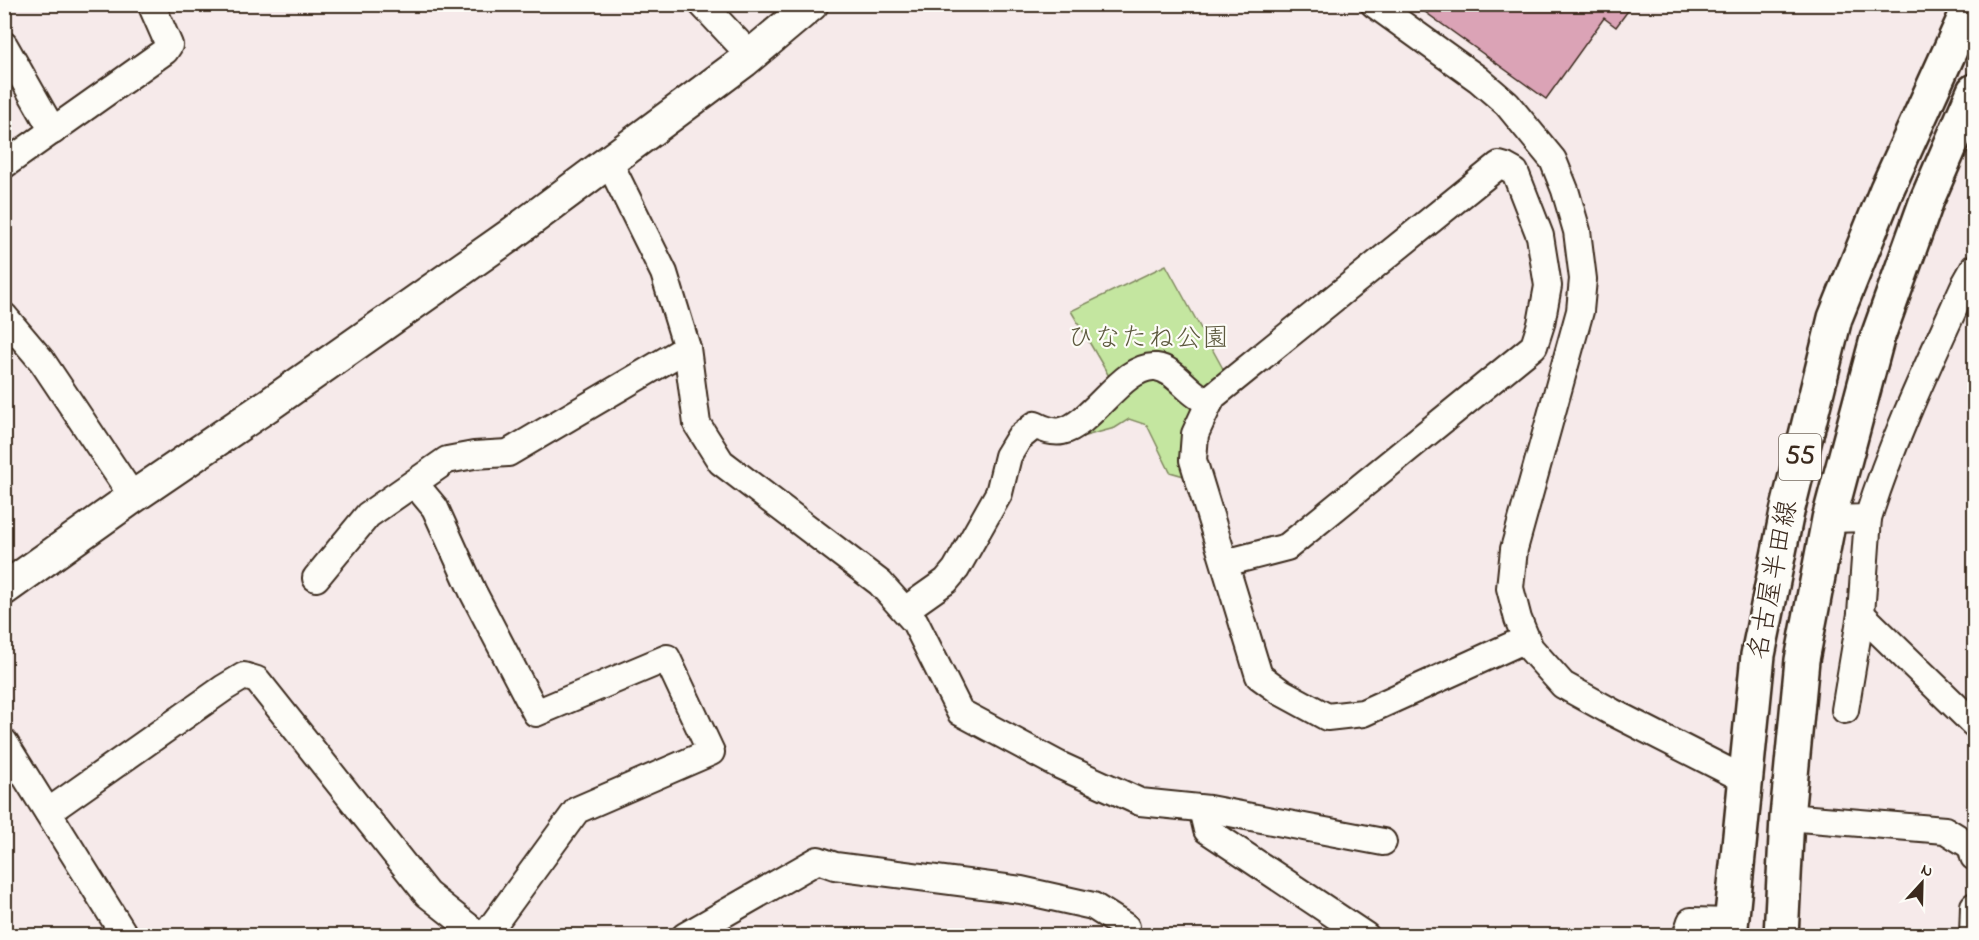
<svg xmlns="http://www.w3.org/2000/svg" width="1979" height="940" font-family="'Indie Flower','Klee One',sans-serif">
	<rect width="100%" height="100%" fill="#f6eaea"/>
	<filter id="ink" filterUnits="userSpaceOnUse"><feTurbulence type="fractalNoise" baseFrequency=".0167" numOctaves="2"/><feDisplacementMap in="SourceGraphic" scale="12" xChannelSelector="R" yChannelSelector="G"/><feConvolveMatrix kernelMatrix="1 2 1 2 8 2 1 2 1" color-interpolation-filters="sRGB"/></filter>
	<g filter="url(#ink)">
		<path fill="#c4e6a0" stroke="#80885f" stroke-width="1.5" d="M 1166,265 L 1227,376 L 1189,460 L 1184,476 L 1170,472 L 1147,425 L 1129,419 L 1115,428 L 1081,437 L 1075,424 L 1113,383 L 1071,311 Z"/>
		<path fill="#dba3b6" stroke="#3b2a1e" stroke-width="1.5" d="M 1414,4 L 1633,4 L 1616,27 L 1604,18 L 1546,99 Z"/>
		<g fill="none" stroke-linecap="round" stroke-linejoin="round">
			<defs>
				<g id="minor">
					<path d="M 702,4 L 751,56"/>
					<path d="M 1374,4 L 1478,79 L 1507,104 L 1553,160 L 1565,190 L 1577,231 L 1583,279 L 1580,311 L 1514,549 L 1510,588 L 1518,619 L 1530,648 L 1563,685 L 1612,712 L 1744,779"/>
					<path d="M 4,45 L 53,131"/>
					<path d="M 609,162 L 664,273 L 687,348 L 697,424 L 721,462 L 880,583 L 915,622 L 960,712 L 1059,765 L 1140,802 L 1209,809 L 1383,842"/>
					<path d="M 4,165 L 165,51 L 169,45 L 151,4"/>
					<path d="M 4,316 L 42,361 L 133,497"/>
					<path d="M 415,484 L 435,508 L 473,592 L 536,713 L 667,658 L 711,752 L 577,810 L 485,936"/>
					<path d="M 1829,519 L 1868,518 C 1893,438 1930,361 1965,284 L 1974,268"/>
					<path d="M 1225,563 L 1287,547 L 1534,346 L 1541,324 L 1548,286 L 1540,236 L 1515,172 L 1506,167 L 1499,165 L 1212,397 L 1195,434 L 1193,460 L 1259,676 L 1281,692 L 1327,717 L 1363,713 L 1526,639"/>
					<path d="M 316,578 L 368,515 L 447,460 L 474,455 L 508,453 L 687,348"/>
					<path d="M 905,610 L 946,581 L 956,569 L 999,493 L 1008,456 L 1019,438 L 1035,425 C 1043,429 1053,433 1062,431 C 1093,424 1123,364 1156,367 C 1173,369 1184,387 1198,396 C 1201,398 1206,400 1210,402"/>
					<path d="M 1861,614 L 1974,724"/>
					<path d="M 1845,710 L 1861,614 L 1868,518"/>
					<path d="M 4,742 L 125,936"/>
					<path d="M 1202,809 L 1207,830 L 1366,936"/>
					<path d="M 48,812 L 224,688 L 244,676 L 257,680 L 427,894 L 480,936"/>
					<path d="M 1787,817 L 1945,830 L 1971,846 L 1974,857"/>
					<path d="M 685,936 L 818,860 L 835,866 L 1021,890 L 1093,906 L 1126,927 L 1122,936"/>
					<path d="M 1686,936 L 1691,921 L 1731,922"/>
					<path d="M 1973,936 L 1974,906"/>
				</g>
				<path id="tertiary" d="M 4,589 L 133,497 L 270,404 L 509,236 L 744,61 L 812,4"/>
				<g id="primary">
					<path d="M 1730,936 L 1758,655 L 1787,512 L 1835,318 L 1887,189 L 1971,4"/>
					<path d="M 1781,936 L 1787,817 L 1802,660 L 1829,519 L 1877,339 L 1927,200 L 1974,91"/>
				</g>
			</defs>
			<use href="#minor" stroke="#3b2a1e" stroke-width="30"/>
			<use href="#tertiary" stroke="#3b2a1e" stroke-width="36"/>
			<use href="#primary" stroke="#3b2a1e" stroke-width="38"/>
			<use href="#minor" stroke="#fdfcf7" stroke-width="26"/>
			<use href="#tertiary" stroke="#fdfcf7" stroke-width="32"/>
			<use href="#primary" stroke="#fdfcf7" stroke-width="33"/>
		</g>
	</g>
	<g text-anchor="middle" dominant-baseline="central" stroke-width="4.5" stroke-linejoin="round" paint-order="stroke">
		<rect fill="#fdfcf7" stroke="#75695f" stroke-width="1.5" x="1779" y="434" width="42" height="46" rx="4.5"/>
		<g font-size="26" font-weight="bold" fill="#3b2a1e">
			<text x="1800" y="457">55</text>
		</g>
		<g font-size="27" fill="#5d593e" stroke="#fdfcf7">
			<text x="1148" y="339">ひなたね公園</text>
		</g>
		<g font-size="27" fill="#3b2a1e" stroke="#fdfcf7">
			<text transform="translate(1774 580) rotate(-79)">名古屋半田線</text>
		</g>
	</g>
	<rect width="1979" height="940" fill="none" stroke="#fdfcf7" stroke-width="24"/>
	<rect x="12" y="12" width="1955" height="916" fill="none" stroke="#3b2a1e" stroke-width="2" filter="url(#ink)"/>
	<g transform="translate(1922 883) rotate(22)" stroke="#fdfcf7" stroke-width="4.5" paint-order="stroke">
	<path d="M0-4.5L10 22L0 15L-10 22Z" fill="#3b2a1e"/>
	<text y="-9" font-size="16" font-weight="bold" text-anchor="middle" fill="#3b2a1e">N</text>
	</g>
</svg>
